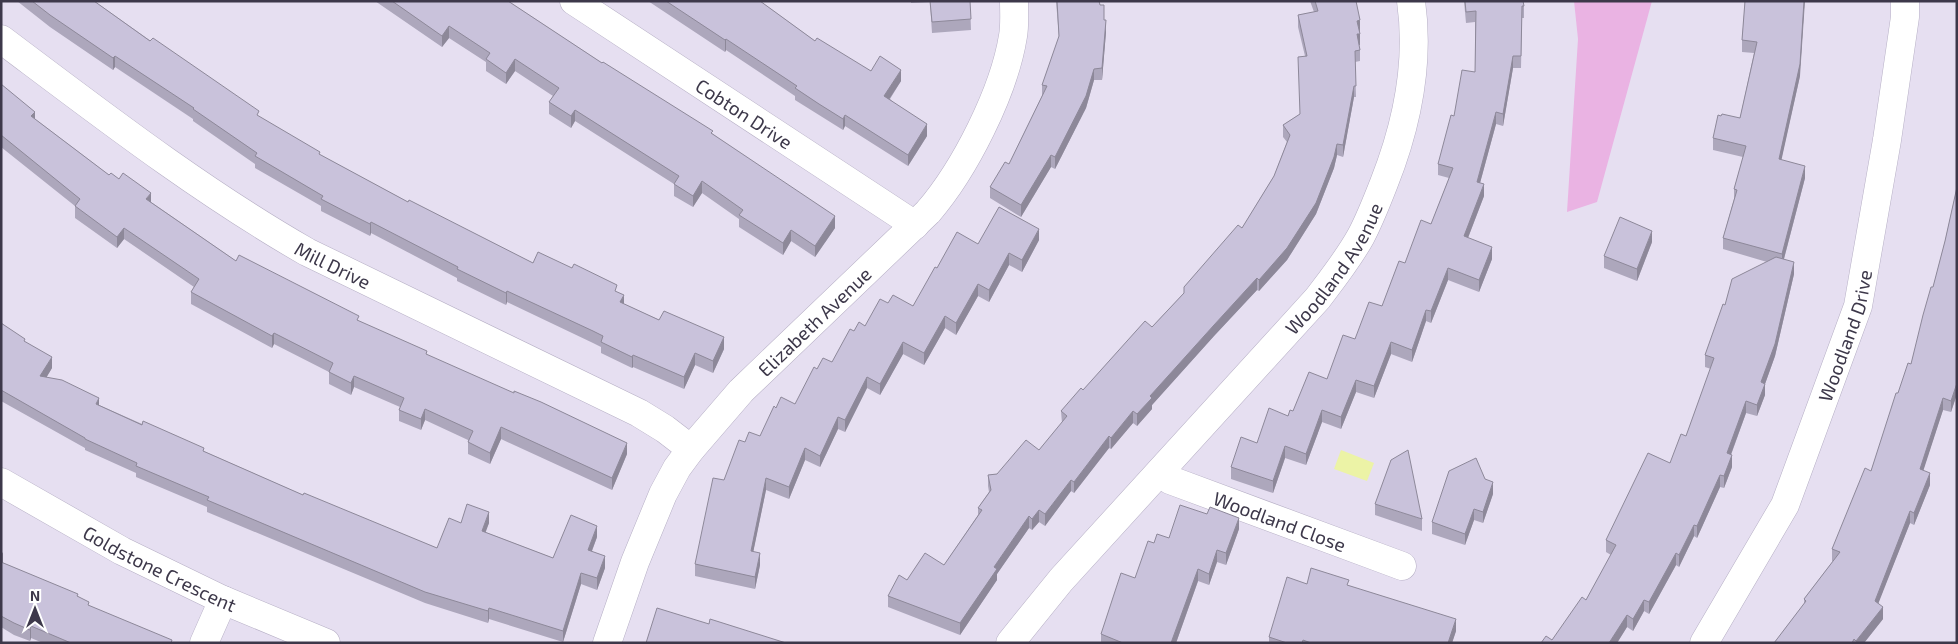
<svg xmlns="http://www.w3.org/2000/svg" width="1958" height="644" font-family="'Exo 2',sans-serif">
	<rect width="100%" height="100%" fill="#efeaf5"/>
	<rect fill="#e6dff1" x="1" y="1" width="1956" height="642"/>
	<path fill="#eab3e3" d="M 1574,1 L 1652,1 L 1597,202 L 1567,212 L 1578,39 Z"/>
	<path fill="#ecf3a6" d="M 1341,450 L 1374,463 L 1367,481 L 1334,469 Z"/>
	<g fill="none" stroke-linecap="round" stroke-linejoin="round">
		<defs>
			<g id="minor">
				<path id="s1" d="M 574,1 L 915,225"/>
				<path id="s2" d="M 1,39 C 101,114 199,190 307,252 L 639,413 L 665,429 L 691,449"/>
				<path id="s3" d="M 1160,472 L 1170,480 L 1402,566"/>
				<path id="s4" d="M 1,482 L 122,551 L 223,600 L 326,643"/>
				<path d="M 204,643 L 223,600"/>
				<path id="s5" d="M 607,643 L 635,562 L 663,494 L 677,468 L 691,449 L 741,391 L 928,212 C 965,169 1004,92 1013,36 C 1015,25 1014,13 1014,1"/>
				<path id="s6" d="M 1010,643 L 1061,580 L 1318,298 C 1333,278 1349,258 1361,236 C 1370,219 1377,201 1384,183 C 1407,125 1420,64 1411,1"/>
				<path id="s7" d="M 1704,643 L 1785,505 L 1858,306 L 1887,140 L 1905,17 L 1905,1"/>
			</g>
		</defs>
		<use href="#minor" stroke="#b6afc5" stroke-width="29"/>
		<use href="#minor" stroke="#fff" stroke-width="28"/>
	</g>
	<g fill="#ada7bc">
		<path d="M 17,1 L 94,1 L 259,117 L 320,155 L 408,202 L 533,263 L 617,292 L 624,304 L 724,349 L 713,373 L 695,365 L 684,389 L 633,367 L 632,368 L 601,353 L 601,347 L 593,343 L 507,302 L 506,305 L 457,281 L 457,278 L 371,233 L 370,236 L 321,211 L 321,206 L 255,168 L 255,164 L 193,121 L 193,119 L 115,67 L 113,70 L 50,27 Z"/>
		<path d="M 375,1 L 508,1 L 602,63 L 713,134 L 835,228 L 815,257 L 791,241 L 783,255 L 739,227 L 739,219 L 702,193 L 693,207 L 674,196 L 674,184 L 575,121 L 571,128 L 549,114 L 549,102 L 553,96 L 515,71 L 506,84 L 486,71 L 486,62 L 449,38 L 442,47 Z"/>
		<path d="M 648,1 L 760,1 L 815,41 L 871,71 L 901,81 L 890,99 L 927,136 L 908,166 L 845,126 L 843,130 L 795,100 L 795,96 L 726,50 L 725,52 Z"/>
		<path d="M 911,1 L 970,1 L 971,30 L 932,33 L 930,2 L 911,3 Z"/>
		<path d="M 1056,1 L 1099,1 L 1100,5 L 1104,20 L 1106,32 L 1102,80 L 1094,80 L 1086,108 L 1055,169 L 1051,167 L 1021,217 L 990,198 L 990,187 L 1009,164 L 1042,96 L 1042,85 L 1059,38 Z"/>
		<path d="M 1310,1 L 1356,1 L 1360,32 L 1359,32 L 1360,45 L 1359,45 L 1360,50 L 1360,61 L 1355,62 L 1356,97 L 1354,97 L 1343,157 L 1337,155 L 1334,168 L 1316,214 L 1287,260 L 1259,291 L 1257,290 L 1214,336 L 1152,405 L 1152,409 L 1137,426 L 1133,423 L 1111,449 L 1109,448 L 1074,493 L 1071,491 L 1045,526 L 1039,522 L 1032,530 L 1029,528 L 997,574 L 997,580 L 960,635 L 888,607 L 888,596 L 907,580 L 944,565 L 978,515 L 978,508 L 989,492 L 988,486 L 988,475 L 997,474 L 1039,450 L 1062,423 L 1061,411 L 1083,390 L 1152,327 L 1184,293 L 1184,287 L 1242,228 L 1274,176 L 1287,142 L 1283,137 L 1283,125 L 1300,114 L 1305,56 L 1298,27 L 1298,15 L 1314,12 Z"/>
		<path d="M 1464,1 L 1523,1 L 1524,6 L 1524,18 L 1522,18 L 1521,68 L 1513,68 L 1503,126 L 1496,124 L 1480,183 L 1484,196 L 1468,238 L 1492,259 L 1479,292 L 1448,280 L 1431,323 L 1426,321 L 1412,362 L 1391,354 L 1374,398 L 1356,392 L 1341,429 L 1322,422 L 1306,465 L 1285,458 L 1273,493 L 1231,479 L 1231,467 L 1257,443 L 1293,411 L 1327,379 L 1355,339 L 1382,306 L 1405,263 L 1431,224 L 1449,178 L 1438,175 L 1438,164 L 1454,116 L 1475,72 L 1475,22 L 1466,23 Z"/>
		<path d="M 1745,1 L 1800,76 L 1781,160 L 1805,178 L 1784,259 L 1794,274 L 1775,356 L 1765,384 L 1765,395 L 1757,416 L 1746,413 L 1731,455 L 1732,467 L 1724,488 L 1720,487 L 1697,538 L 1694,536 L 1679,567 L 1676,565 L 1649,614 L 1644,611 L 1633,631 L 1627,627 L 1617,643 L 1541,643 L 1552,640 L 1586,600 L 1611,555 L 1606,552 L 1606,540 L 1670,463 L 1686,436 L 1711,369 L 1705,367 L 1705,355 L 1725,305 L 1767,262 L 1723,249 L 1723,238 L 1734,199 L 1734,189 L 1743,157 L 1713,150 L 1713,138 L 1740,118 L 1754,53 L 1742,52 L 1742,40 Z"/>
		<path d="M 1,84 L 35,119 L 109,175 L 151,202 L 236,261 L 359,321 L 627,454 L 612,490 L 501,439 L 490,464 L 468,454 L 468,440 L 425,420 L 421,430 L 399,421 L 399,410 L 400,407 L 354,387 L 351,395 L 329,384 L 329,372 L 274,344 L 272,348 L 191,304 L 191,292 L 194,287 L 124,239 L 117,248 L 75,218 L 75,206 L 1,147 Z"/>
		<path d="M 1957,187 L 1957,394 L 1951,412 L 1943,410 L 1923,470 L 1930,485 L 1914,525 L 1910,523 L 1878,603 L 1883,619 L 1864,643 L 1774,643 L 1804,604 L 1804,599 L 1833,561 L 1832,561 L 1832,549 L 1871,471 L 1898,393 L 1911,364 L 1933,287 L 1945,241 Z"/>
		<path d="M 1039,240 L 1022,272 L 1009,265 L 989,302 L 978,296 L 956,335 L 945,328 L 924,365 L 903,354 L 880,395 L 867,388 L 845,432 L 838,429 L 820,467 L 805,460 L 789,499 L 766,490 L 753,552 L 760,565 L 755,589 L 695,576 L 695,564 L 724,480 L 745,442 L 760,436 L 776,408 L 795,404 L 817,369 L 832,362 L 854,331 L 865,326 L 888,303 L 913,306 L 937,268 L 978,244 Z"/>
		<path d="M 1652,242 L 1637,281 L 1604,268 L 1604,256 Z"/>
		<path d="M 1,323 L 25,342 L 52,368 L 46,378 L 99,405 L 303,495 L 437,548 L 461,523 L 489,523 L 485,532 L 553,558 L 597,537 L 592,551 L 605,568 L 597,590 L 581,584 L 563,642 L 489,619 L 488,623 L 425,603 L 207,512 L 207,507 L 136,477 L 136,473 L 85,450 L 85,448 L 1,401 Z"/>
		<path d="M 1485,479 L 1493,494 L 1483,523 L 1474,520 L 1465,545 L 1432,534 L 1432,522 Z"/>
		<path d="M 1375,504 L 1422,519 L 1422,531 L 1375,515 Z"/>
		<path d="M 1207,514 L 1239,529 L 1226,565 L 1217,562 L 1209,585 L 1198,581 L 1176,643 L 1101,643 L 1101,634 L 1135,578 L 1154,543 L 1169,538 Z"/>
		<path d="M 1,551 L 3,563 L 78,596 L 89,606 L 172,643 L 43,643 L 31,638 L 30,641 L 14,635 L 1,627 Z"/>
		<path d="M 1307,584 L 1349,586 L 1456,631 L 1452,643 L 1269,643 L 1269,637 Z"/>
	</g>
	<g fill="#8d8899">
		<path d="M 1804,1 L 1805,1 L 1800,76 L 1779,171 L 1779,159 Z"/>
		<path d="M 1106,20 L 1106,32 L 1102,80 L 1102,68 Z"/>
		<path d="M 1360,20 L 1360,32 L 1357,33 L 1357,21 Z"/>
		<path d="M 449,26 L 449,38 L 442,47 L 442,36 Z"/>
		<path d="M 1357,34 L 1360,34 L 1360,45 L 1357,46 Z"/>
		<path d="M 726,39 L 726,50 L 725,52 L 725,40 Z"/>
		<path d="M 115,56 L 115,67 L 113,70 L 113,58 Z"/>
		<path d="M 1513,56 L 1513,68 L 1503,126 L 1503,114 Z"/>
		<path d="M 515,59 L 515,71 L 506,84 L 506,73 Z"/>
		<path d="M 1094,69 L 1094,80 L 1086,108 L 1055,169 L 1055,157 Z"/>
		<path d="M 901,70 L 901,81 L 884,107 L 884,96 Z"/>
		<path d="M 1354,86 L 1354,97 L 1343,157 L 1343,145 Z"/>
		<path d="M 575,110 L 575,121 L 571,128 L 571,116 Z"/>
		<path d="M 35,112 L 35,123 L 31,116 Z"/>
		<path d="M 1496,112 L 1496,124 L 1477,194 L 1477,182 Z"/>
		<path d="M 845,115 L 845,126 L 843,130 L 843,119 Z"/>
		<path d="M 927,124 L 927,136 L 908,166 L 908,155 Z"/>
		<path d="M 1337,144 L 1337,155 L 1334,168 L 1316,214 L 1287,260 L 1259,291 L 1259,280 Z"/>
		<path d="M 1051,155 L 1051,167 L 1021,217 L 1021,205 Z"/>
		<path d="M 1805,166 L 1805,178 L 1782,266 L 1782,254 Z"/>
		<path d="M 702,181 L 702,193 L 693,207 L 693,196 Z"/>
		<path d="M 1484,184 L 1484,196 L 1464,248 L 1464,236 Z"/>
		<path d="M 151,193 L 151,205 L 146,199 Z"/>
		<path d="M 835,216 L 835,228 L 815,257 L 815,246 Z"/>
		<path d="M 371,222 L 371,233 L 370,236 L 370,224 Z"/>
		<path d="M 124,228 L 124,239 L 117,248 L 117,237 Z"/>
		<path d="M 1039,229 L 1039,240 L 1022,272 L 1022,260 Z"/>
		<path d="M 791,230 L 791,241 L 783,255 L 783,243 Z"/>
		<path d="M 1652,231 L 1652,242 L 1637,281 L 1637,269 Z"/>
		<path d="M 1492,247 L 1492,259 L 1479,292 L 1479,280 Z"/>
		<path d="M 1009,253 L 1009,265 L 989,302 L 989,290 Z"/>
		<path d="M 1794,262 L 1794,274 L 1775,356 L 1765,384 L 1765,395 L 1757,416 L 1757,405 L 1761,382 Z"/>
		<path d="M 1448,268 L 1448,280 L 1431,323 L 1431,311 Z"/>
		<path d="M 1257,278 L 1257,290 L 1214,336 L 1152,405 L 1152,409 L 1137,426 L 1137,414 L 1150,396 L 1214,325 Z"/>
		<path d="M 978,284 L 978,296 L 956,335 L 956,323 Z"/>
		<path d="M 507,291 L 507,302 L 506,305 L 506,293 Z"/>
		<path d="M 624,295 L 624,306 L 620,302 Z"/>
		<path d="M 1426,310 L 1426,321 L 1412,362 L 1412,350 Z"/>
		<path d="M 945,316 L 945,328 L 924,365 L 924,353 Z"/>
		<path d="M 274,333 L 274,344 L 272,348 L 272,336 Z"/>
		<path d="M 724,337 L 724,349 L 713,373 L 713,361 Z"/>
		<path d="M 903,342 L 903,354 L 880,395 L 880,384 Z"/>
		<path d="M 1391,342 L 1391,354 L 1374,398 L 1374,386 Z"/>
		<path d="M 695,353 L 695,365 L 684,389 L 684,377 Z"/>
		<path d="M 633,355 L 633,367 L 632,368 L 632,357 Z"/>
		<path d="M 52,357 L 52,368 L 40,388 L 40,376 Z"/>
		<path d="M 354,376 L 354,387 L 351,395 L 351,383 Z"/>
		<path d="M 867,377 L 867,388 L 845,432 L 845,420 Z"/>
		<path d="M 1356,380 L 1356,392 L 1341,429 L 1341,417 Z"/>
		<path d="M 1957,383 L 1957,394 L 1951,412 L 1951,401 Z"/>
		<path d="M 99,398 L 99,409 L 96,404 Z"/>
		<path d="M 1943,398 L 1943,410 L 1920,481 L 1920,469 Z"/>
		<path d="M 1746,401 L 1746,413 L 1727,465 L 1727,453 Z"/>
		<path d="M 425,409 L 425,420 L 421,430 L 421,419 Z"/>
		<path d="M 1322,410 L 1322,422 L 1306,465 L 1306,454 Z"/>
		<path d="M 1133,411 L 1133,423 L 1111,449 L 1111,438 Z"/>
		<path d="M 838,417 L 838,429 L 820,467 L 820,456 Z"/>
		<path d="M 501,427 L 501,439 L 490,464 L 490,453 Z"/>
		<path d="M 1109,436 L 1109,448 L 1074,493 L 1074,482 Z"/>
		<path d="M 627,443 L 627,454 L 612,490 L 612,478 Z"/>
		<path d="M 1285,446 L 1285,458 L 1273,493 L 1273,481 Z"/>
		<path d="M 805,448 L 805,460 L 789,499 L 789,487 Z"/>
		<path d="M 1732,455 L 1732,467 L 1724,488 L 1724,476 Z"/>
		<path d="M 1930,473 L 1930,485 L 1914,525 L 1914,513 Z"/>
		<path d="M 1720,475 L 1720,487 L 1697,538 L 1697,526 Z"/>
		<path d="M 766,478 L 766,490 L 751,563 L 751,551 Z"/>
		<path d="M 1071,480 L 1071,491 L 1045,526 L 1045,514 Z"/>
		<path d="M 1493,482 L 1493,494 L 1483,523 L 1483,512 Z"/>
		<path d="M 1474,509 L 1474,520 L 1465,545 L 1465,534 Z"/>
		<path d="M 1039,510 L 1039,522 L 1032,530 L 1032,519 Z"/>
		<path d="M 1910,511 L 1910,523 L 1875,612 L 1875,601 Z"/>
		<path d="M 489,512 L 489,523 L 482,542 L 482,531 Z"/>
		<path d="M 1029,516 L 1029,528 L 997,574 L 997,580 L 960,635 L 960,623 L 994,567 Z"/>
		<path d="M 1239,518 L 1239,529 L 1226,565 L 1226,553 Z"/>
		<path d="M 1694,525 L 1694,536 L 1679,567 L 1679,555 Z"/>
		<path d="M 597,526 L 597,537 L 588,561 L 588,550 Z"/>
		<path d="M 1217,550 L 1217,562 L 1209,585 L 1209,574 Z"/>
		<path d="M 3,552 L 3,564 L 1,567 L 1,555 Z"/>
		<path d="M 760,553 L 760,565 L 755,589 L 755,577 Z"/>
		<path d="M 1676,553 L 1676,565 L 1649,614 L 1649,602 Z"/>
		<path d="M 605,556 L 605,568 L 597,590 L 597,578 Z"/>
		<path d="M 1198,569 L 1198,581 L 1176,643 L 1171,643 Z"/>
		<path d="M 581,573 L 581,584 L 563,642 L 563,631 Z"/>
		<path d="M 1644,600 L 1644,611 L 1633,631 L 1633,619 Z"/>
		<path d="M 1883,607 L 1883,619 L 1864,643 L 1856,643 L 1856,641 Z"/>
		<path d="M 489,608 L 489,619 L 488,623 L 488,611 Z"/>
		<path d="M 1627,615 L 1627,627 L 1617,643 L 1609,643 Z"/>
		<path d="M 1456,619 L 1456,631 L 1452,643 L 1448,643 Z"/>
		<path d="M 31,626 L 31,638 L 30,641 L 30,630 Z"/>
	</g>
	<g fill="#c9c2db" stroke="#8d8899">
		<path d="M 32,1 L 94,1 L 150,41 L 153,38 L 259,111 L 257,115 L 320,152 L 319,154 L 408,202 L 409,200 L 533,263 L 538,252 L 572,268 L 574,264 L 617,285 L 615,291 L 624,295 L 620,302 L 659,320 L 664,311 L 724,337 L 713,361 L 695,353 L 684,377 L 633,355 L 632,357 L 601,342 L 603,336 L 593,331 L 507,291 L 506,293 L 457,269 L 458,267 L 371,222 L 370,224 L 346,212 L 321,199 L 323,196 L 255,156 L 257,153 L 193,109 L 194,108 L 115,56 L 113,58 L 50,15 Z"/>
		<path d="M 392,1 L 508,1 L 602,63 L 603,62 L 713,131 L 711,133 L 835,216 L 815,246 L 791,230 L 783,243 L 739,215 L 743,210 L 702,181 L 693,196 L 674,184 L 679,176 L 575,110 L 571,116 L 549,102 L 559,88 L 515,59 L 506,73 L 486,59 L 490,53 L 449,26 L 442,36 Z"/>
		<path d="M 666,1 L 760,1 L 815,41 L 817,38 L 871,71 L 880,56 L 901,70 L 884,96 L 927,124 L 908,155 L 845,115 L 843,119 L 819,104 L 795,88 L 797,86 L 726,39 L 725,40 Z"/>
		<path d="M 930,1 L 970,1 L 971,19 L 932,22 Z"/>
		<path d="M 1057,1 L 1099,1 L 1100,5 L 1104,5 L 1104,20 L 1106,20 L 1102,68 L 1094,69 L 1086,96 L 1055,157 L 1051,155 L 1021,205 L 990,187 L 1005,162 L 1009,164 L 1047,86 L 1042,85 L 1059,36 Z"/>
		<path d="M 1315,1 L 1356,1 L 1360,20 L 1357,21 L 1360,34 L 1357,34 L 1360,50 L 1355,51 L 1356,86 L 1354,86 L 1343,145 L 1337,144 L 1334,157 L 1316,203 L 1287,248 L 1259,280 L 1257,278 L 1214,325 L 1150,396 L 1152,398 L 1137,414 L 1133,411 L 1111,438 L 1109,436 L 1074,482 L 1071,480 L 1045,514 L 1039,510 L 1032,519 L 1029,516 L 994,567 L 997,569 L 960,623 L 888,596 L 899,575 L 907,580 L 925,553 L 944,565 L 982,510 L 978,508 L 991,490 L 988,475 L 997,474 L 1026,440 L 1039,450 L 1067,416 L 1061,411 L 1081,388 L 1083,390 L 1145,321 L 1152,327 L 1184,293 L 1184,287 L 1238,225 L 1242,228 L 1274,176 L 1290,135 L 1283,125 L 1300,114 L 1298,57 L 1307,56 L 1298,15 L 1318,11 Z"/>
		<path d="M 1465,1 L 1523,1 L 1524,6 L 1522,6 L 1521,56 L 1513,56 L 1503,114 L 1496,112 L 1477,182 L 1484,184 L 1464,236 L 1492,247 L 1479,280 L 1448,268 L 1431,311 L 1426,310 L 1412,350 L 1391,342 L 1374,386 L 1356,380 L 1341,417 L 1322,410 L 1306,454 L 1285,446 L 1273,481 L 1231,467 L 1241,437 L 1257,443 L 1269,408 L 1288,416 L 1290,410 L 1293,411 L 1309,372 L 1327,379 L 1343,335 L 1355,339 L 1369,302 L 1382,306 L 1399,261 L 1405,263 L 1421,220 L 1431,224 L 1453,168 L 1438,164 L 1451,115 L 1454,116 L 1462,70 L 1475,72 L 1476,11 L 1466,12 Z"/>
		<path d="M 1745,1 L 1804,1 L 1800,64 L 1779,159 L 1805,166 L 1782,254 L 1723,238 L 1737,190 L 1734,189 L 1746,146 L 1713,138 L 1718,115 L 1721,116 L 1722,114 L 1740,118 L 1757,42 L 1742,40 Z"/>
		<path d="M 1,84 L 35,112 L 31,116 L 109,175 L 111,173 L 119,179 L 123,173 L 151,193 L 146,199 L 236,261 L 239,255 L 359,316 L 357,320 L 427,351 L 426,354 L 514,393 L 514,391 L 541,402 L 627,443 L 612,478 L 501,427 L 490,453 L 468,442 L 473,431 L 425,409 L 421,419 L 399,410 L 404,398 L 354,376 L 351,383 L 329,372 L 333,363 L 274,333 L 272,336 L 191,292 L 199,279 L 124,228 L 117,237 L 75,206 L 80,199 L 1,135 Z"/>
		<path d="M 1957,187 L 1957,383 L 1951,401 L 1943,398 L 1920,469 L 1930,473 L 1914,513 L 1910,511 L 1875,601 L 1883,607 L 1856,641 L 1854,639 L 1852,643 L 1774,643 L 1806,601 L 1804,599 L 1840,552 L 1832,549 L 1865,468 L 1871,471 L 1896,393 L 1898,393 L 1908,363 L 1911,364 L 1923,315 L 1931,287 L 1933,287 L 1945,241 Z"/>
		<path d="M 999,207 L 1039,229 L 1022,260 L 1009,253 L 989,290 L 978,284 L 956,323 L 945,316 L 924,353 L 903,342 L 880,384 L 867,377 L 845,420 L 838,417 L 820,456 L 805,448 L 789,487 L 766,478 L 751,551 L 760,553 L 755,577 L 695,564 L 713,478 L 724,480 L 739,440 L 745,442 L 749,432 L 760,436 L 774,406 L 776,408 L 781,397 L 795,404 L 814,367 L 817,369 L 823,358 L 832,362 L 850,329 L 854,331 L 859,322 L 865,326 L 880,299 L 888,303 L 893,295 L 913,306 L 935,267 L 937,268 L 957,232 L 978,244 Z"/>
		<path d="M 1620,217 L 1652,231 L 1637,269 L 1604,256 Z"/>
		<path d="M 1776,257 L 1794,262 L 1775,344 L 1761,382 L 1765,384 L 1757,405 L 1746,401 L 1727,453 L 1732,455 L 1724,476 L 1720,475 L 1697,526 L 1694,525 L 1679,555 L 1676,553 L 1649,602 L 1644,600 L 1633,619 L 1627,615 L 1609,643 L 1541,643 L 1546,636 L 1552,640 L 1582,597 L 1586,600 L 1616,545 L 1606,540 L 1648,453 L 1670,463 L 1681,434 L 1686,436 L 1714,358 L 1705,355 L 1723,304 L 1725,305 L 1732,279 Z"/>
		<path d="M 1,323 L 25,339 L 24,341 L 52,357 L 40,376 L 62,380 L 99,398 L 96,404 L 142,425 L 143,421 L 204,448 L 203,451 L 303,495 L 304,493 L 437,548 L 449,518 L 461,523 L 467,504 L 489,512 L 482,531 L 553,558 L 571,515 L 597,526 L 588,550 L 605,556 L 597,578 L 581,573 L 563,631 L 489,608 L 488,611 L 425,592 L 207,500 L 209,497 L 136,466 L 137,463 L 85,439 L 85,438 L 1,390 Z"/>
		<path d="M 1408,450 L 1422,519 L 1375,504 L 1391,460 Z"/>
		<path d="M 1476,458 L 1485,479 L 1493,482 L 1483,512 L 1474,509 L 1465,534 L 1432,522 L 1449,471 Z"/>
		<path d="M 1180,505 L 1207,514 L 1210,507 L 1239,518 L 1226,553 L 1217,550 L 1209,574 L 1198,569 L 1171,643 L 1123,643 L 1101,634 L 1121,573 L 1135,578 L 1148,541 L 1154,543 L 1157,534 L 1169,538 Z"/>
		<path d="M 1,562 L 78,594 L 77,596 L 89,602 L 88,605 L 172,640 L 171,643 L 71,643 L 31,626 L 30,630 L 14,623 L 1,616 Z"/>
		<path d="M 1311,568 L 1349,580 L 1347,585 L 1456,619 L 1448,643 L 1311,643 L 1303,640 L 1302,643 L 1287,643 L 1269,637 L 1287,577 L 1307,584 Z"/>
		<path d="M 657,608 L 709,624 L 710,619 L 786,643 L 646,643 Z"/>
	</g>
	<g text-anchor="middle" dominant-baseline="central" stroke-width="5" stroke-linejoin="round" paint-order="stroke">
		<g font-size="19" fill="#3d384a" stroke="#fff">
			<text stroke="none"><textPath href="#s1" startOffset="204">Cobton Drive</textPath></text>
			<text stroke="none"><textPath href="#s2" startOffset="402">Mill Drive</textPath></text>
			<text stroke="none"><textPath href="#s6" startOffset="496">Woodland Avenue</textPath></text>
			<text stroke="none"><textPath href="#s5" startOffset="390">Elizabeth Avenue</textPath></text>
			<text stroke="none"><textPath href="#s7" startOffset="340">Woodland Drive</textPath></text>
			<text stroke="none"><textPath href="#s3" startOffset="130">Woodland Close</textPath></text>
			<text stroke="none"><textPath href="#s4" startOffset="181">Goldstone Crescent</textPath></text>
		</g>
	</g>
	<rect width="1958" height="644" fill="none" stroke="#3d384a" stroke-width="5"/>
	<g transform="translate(35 609)" stroke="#ffffff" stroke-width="4" paint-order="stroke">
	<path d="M0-4L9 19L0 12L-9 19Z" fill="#3d384a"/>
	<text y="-8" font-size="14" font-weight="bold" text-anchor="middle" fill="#3d384a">N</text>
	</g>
</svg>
